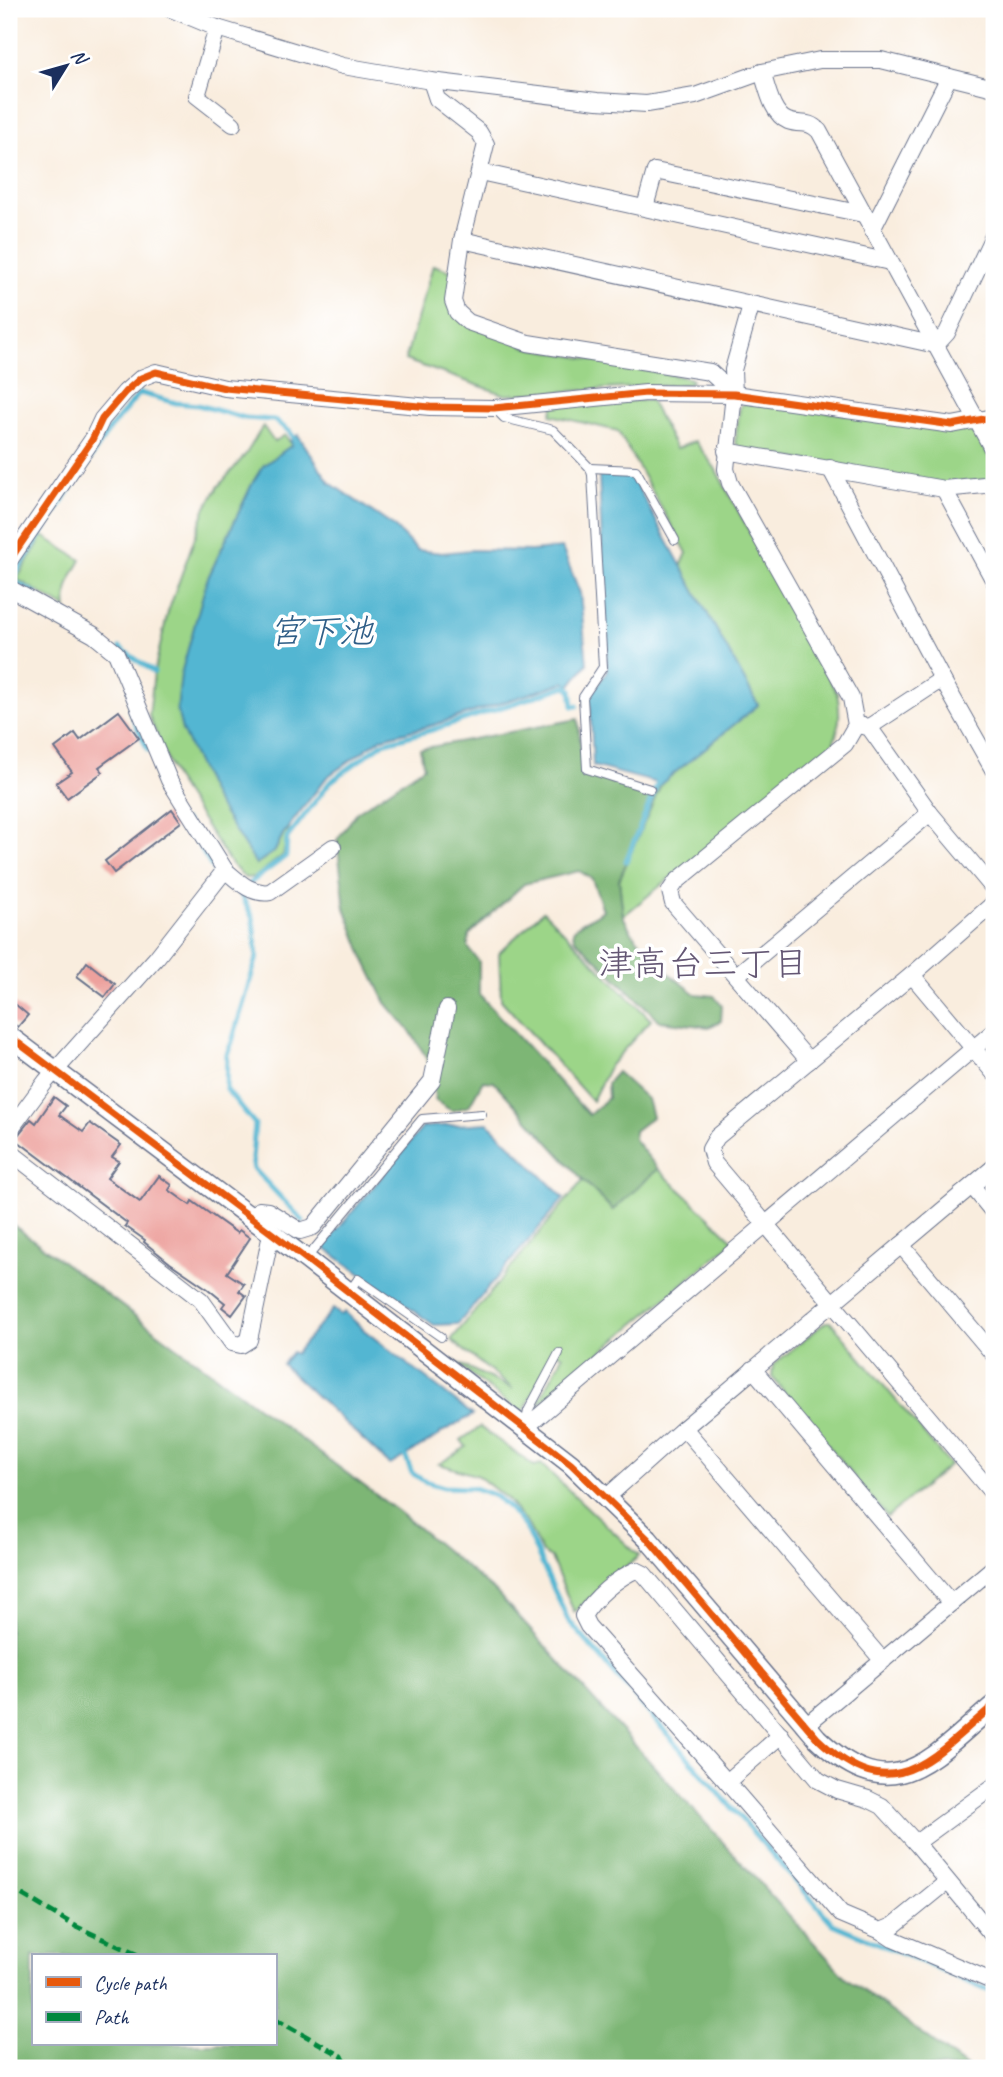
<svg xmlns="http://www.w3.org/2000/svg" width="1003" height="2077" font-family="Caveat,'Klee One',sans-serif">
	<rect width="100%" height="100%" fill="#fff"/>
	<filter id="ink" filterUnits="userSpaceOnUse"><feTurbulence type="fractalNoise" baseFrequency=".0143" numOctaves="2"/><feDisplacementMap in="SourceGraphic" scale="14" xChannelSelector="R" yChannelSelector="G"/><feConvolveMatrix kernelMatrix="1 2 1 2 8 2 1 2 1" color-interpolation-filters="sRGB"/></filter>
	<filter id="wash" filterUnits="userSpaceOnUse"><feTurbulence type="fractalNoise" baseFrequency=".00686" numOctaves="4" result="noise"/><feDisplacementMap in="SourceGraphic" scale="28" xChannelSelector="R" yChannelSelector="G"/><feGaussianBlur stdDeviation="1.57" result="paint"/><feColorMatrix in="noise" values="0 0 0 0 0 0 0 0 0 0 0 0 0 0 0 0 0 1.4 0 .05"/><feComposite in="paint" operator="in"/></filter>
	<g filter="url(#wash)">
		<rect width="100%" height="100%" fill="#f9edde"/>
		<g fill="#9cd588" stroke="#5c8273" stroke-width="2">
			<path d="M 433,265 L 454,272 L 448,306 L 526,347 L 688,378 L 692,380 L 689,384 L 506,395 L 405,360 Z"/>
			<path d="M 650,400 L 676,449 L 695,441 L 715,468 L 837,693 C 841,713 840,729 831,748 L 623,916 L 619,880 L 661,784 L 758,705 L 681,566 L 687,553 L 618,431 L 551,415 L 554,405 Z"/>
			<path d="M 746,403 L 966,427 C 982,438 994,461 994,480 L 943,484 L 740,449 L 735,442 L 740,406 Z"/>
			<path d="M 263,426 L 274,442 L 285,435 L 292,445 L 263,466 L 253,482 L 207,580 L 256,864 L 275,851 L 283,834 L 289,828 L 283,855 L 255,877 L 245,878 L 231,864 L 174,777 L 149,716 L 154,672 L 168,612 L 205,509 L 218,487 L 246,454 Z"/>
			<path d="M 43,536 L 81,560 C 71,577 64,589 67,609 L 17,579 Z"/>
			<path d="M 543,911 L 651,1020 L 610,1065 L 592,1101 L 501,1000 L 499,953 Z"/>
			<path d="M 658,1169 L 734,1241 L 536,1406 L 563,1356 L 554,1351 L 524,1411 L 519,1411 L 451,1360 L 513,1389 L 451,1340 L 583,1180 L 613,1210 Z"/>
			<path d="M 826,1322 L 831,1322 L 950,1465 L 887,1517 L 772,1377 L 773,1365 Z"/>
			<path d="M 480,1427 L 534,1466 L 541,1464 L 639,1556 L 574,1612 L 551,1558 L 542,1553 L 528,1525 L 507,1499 L 478,1476 L 439,1464 L 466,1447 L 461,1440 Z"/>
		</g>
		<g fill="#7db674" stroke="#4c7269" stroke-width="2" fill-rule="evenodd">
			<path d="M 578,719 L 583,773 L 649,794 L 661,784 L 619,880 L 623,916 L 631,931 L 659,966 L 696,994 L 714,996 L 722,1006 L 721,1021 L 709,1027 L 660,1021 L 574,938 L 573,931 C 581,919 593,920 603,910 L 592,879 L 579,871 L 524,884 L 469,935 L 468,947 L 479,962 L 479,994 L 589,1115 L 608,1098 L 607,1083 L 617,1072 L 647,1099 L 652,1117 L 634,1131 L 634,1139 L 658,1169 L 613,1210 L 583,1180 L 494,1082 L 483,1081 L 469,1106 L 452,1111 L 436,1101 L 426,1057 L 410,1031 L 386,1003 L 364,958 L 345,908 L 337,840 L 357,812 L 424,767 L 420,749 Z"/>
			<path d="M 9,1222 L 399,1512 L 496,1592 L 845,1977 L 968,2068 L 9,2068 ZM 33,1956 L 275,1956 L 275,2044 L 33,2044 Z"/>
		</g>
		<g fill="#53b6d2" stroke="#377298" stroke-width="2">
			<path d="M 298,435 L 330,483 L 393,526 L 417,550 L 442,553 L 471,550 L 532,551 L 562,548 L 580,593 L 587,664 L 570,686 L 565,682 L 433,725 L 382,738 L 327,777 L 283,834 L 275,851 L 256,864 L 213,797 L 182,730 L 177,710 L 181,674 L 207,580 L 253,482 L 263,466 L 292,445 L 290,441 Z"/>
			<path d="M 599,475 L 631,475 L 758,705 L 661,784 L 593,766 L 590,695 L 607,672 Z"/>
			<path d="M 488,1123 L 564,1198 L 458,1324 L 434,1325 L 323,1247 L 423,1127 Z"/>
			<path d="M 333,1309 L 341,1315 L 345,1312 L 364,1330 L 473,1415 L 440,1433 L 440,1435 L 390,1465 L 282,1364 L 292,1352 L 295,1354 Z"/>
		</g>
		<g fill="none" stroke-linecap="round" stroke-linejoin="round">
			<g stroke="#53b6d2" stroke-width="5">
				<path d="M 12,579 L 111,427 L 140,393 L 176,403 L 198,405 L 245,418 L 274,420 L 289,431 L 298,443"/>
				<path d="M 11,580 L 35,593"/>
				<path d="M 120,648 L 154,672"/>
				<path d="M 131,705 L 131,713 L 148,750"/>
				<path d="M 185,821 L 214,871 L 239,891 L 253,918 L 257,957 L 232,1042 L 227,1054 L 226,1089 L 255,1124 L 252,1159 L 254,1169 L 303,1221"/>
				<path d="M 626,861 L 659,780"/>
				<path d="M 250,883 L 286,856 L 287,838 L 330,782 L 383,743 L 432,730 L 566,686 L 571,689 L 573,706 L 577,706"/>
				<path d="M 403,1450 L 412,1473 L 424,1481 L 444,1487 L 474,1488 L 494,1495 L 510,1509 L 525,1527 L 568,1620 L 833,1924 L 994,1993"/>
			</g>
		</g>
		<g id="blocks">
			<g fill="#eda19d">
				<path d="M 119,711 L 139,738 L 99,767 L 103,772 L 67,798 L 56,783 L 72,772 L 55,748 L 75,733 L 80,740 Z"/>
				<path d="M 172,809 L 181,822 L 114,873 L 105,861 Z"/>
				<path d="M 87,962 L 115,984 L 105,997 L 77,976 Z"/>
				<path d="M 9,999 L 28,1015 L 18,1027 L 9,1021 Z"/>
				<path d="M 54,1097 L 66,1106 L 59,1115 L 83,1132 L 90,1123 L 121,1145 L 112,1157 L 119,1161 L 107,1178 L 140,1202 L 159,1176 L 172,1185 L 169,1190 L 190,1205 L 192,1201 L 237,1233 L 239,1230 L 250,1238 L 227,1273 L 244,1284 L 239,1291 L 246,1296 L 232,1315 L 222,1307 L 225,1303 L 208,1289 L 170,1263 L 144,1242 L 145,1240 L 125,1226 L 127,1223 L 15,1139 L 31,1119 L 36,1123 Z"/>
			</g>
		</g>
	</g>
	<g filter="url(#ink)">
		<use href="#blocks" fill-opacity="0" stroke="#69728b" stroke-width="2"/>
		<g fill="none" stroke-linecap="round" stroke-linejoin="round">
			<defs>
				<g id="service">
					<path d="M 494,408 L 504,418 L 553,430 L 590,468 L 592,475 L 603,667 L 583,697 L 587,769 L 650,789"/>
					<path d="M 590,468 L 636,470 L 675,540"/>
					<path d="M 306,1259 L 422,1119 L 482,1114"/>
					<path d="M 350,1290 L 358,1279 L 441,1337"/>
					<path d="M 525,1425 L 528,1411 L 559,1353"/>
				</g>
				<g id="minor">
					<path d="M 171,9 L 217,28 L 343,66 L 431,81 L 597,101 L 647,104 L 695,96 L 762,72 L 820,60 L 881,60 L 994,88"/>
					<path d="M 217,28 L 197,96 L 233,124"/>
					<path d="M 762,72 C 767,87 772,115 788,121 C 801,126 807,119 819,131 L 994,452"/>
					<path d="M 431,81 L 437,99 L 479,132 L 486,144 L 462,240 L 453,301 L 457,312 L 468,322 L 528,343 L 710,372 L 734,394"/>
					<path d="M 480,172 L 890,262"/>
					<path d="M 645,207 L 655,171 L 863,214"/>
					<path d="M 872,230 L 949,77"/>
					<path d="M 462,240 L 936,345 L 947,333 L 994,234"/>
					<path d="M 751,306 L 733,370 L 734,394 L 726,469 L 730,483 L 851,698 L 856,725 L 845,744 L 676,882 L 670,891 L 673,903 L 809,1061"/>
					<path d="M 726,451 L 944,489 L 994,484"/>
					<path d="M 830,468 L 942,679 L 994,771"/>
					<path d="M 944,489 L 994,581"/>
					<path d="M 9,561 L 92,440 L 102,419 L 125,392 L 141,378 L 156,372 L 225,388 L 430,407 L 494,408 L 646,393 L 734,394 L 952,425 L 994,417"/>
					<path d="M 9,588 L 94,635 L 116,653 L 169,780 L 225,870 L 157,957 L 46,1081 L 9,1131"/>
					<path d="M 856,725 L 869,727 L 930,813 L 994,889"/>
					<path d="M 869,727 L 942,679"/>
					<path d="M 225,870 C 238,881 251,895 270,892 L 333,847"/>
					<path d="M 994,903 L 912,975 L 717,1137 L 710,1149 L 714,1163 L 994,1495"/>
					<path d="M 737,975 L 930,813"/>
					<path d="M 912,975 L 994,1073"/>
					<path d="M 9,1151 L 201,1300 L 232,1343 L 241,1345 L 249,1340 L 271,1234"/>
					<path d="M 972,1186 L 994,1213"/>
					<path d="M 251,1219 L 259,1210 L 268,1211 L 300,1231 L 313,1227 L 432,1081 L 447,1009"/>
					<path d="M 901,1245 L 994,1355"/>
					<path d="M 753,1369 L 951,1603"/>
					<path d="M 525,1428 L 994,1031"/>
					<path d="M 684,1428 L 883,1661"/>
					<path d="M 607,1497 L 684,1428 L 994,1167"/>
					<path d="M 806,1725 L 994,1567"/>
					<path d="M 727,1782 L 781,1735"/>
					<path d="M 994,1786 L 916,1843 L 994,1937"/>
					<path d="M 916,1843 L 882,1806 L 868,1799 L 837,1790 L 818,1780 L 644,1574 L 636,1570 C 617,1578 594,1598 583,1616 L 588,1626 L 727,1782 L 841,1914 L 881,1931 L 893,1926 L 947,1882"/>
					<path d="M 881,1931 L 893,1939 L 994,1982"/>
				</g>
				<path id="tertiary" d="M 9,1036 L 306,1259 L 571,1464 L 648,1539 L 817,1738 C 894,1812 931,1758 994,1705"/>
			</defs>
			<use href="#service" stroke="#69728b" stroke-width="10"/>
			<use href="#minor" stroke="#69728b" stroke-width="18"/>
			<use href="#tertiary" stroke="#69728b" stroke-width="22"/>
			<use href="#service" stroke="#fff" stroke-width="8"/>
			<use href="#minor" stroke="#fff" stroke-width="16"/>
			<use href="#tertiary" stroke="#fff" stroke-width="19"/>
			<g stroke="#00873e" stroke-width="5" stroke-dasharray="10 5" stroke-linecap="butt">
				<path d="M 9,1887 L 77,1927 L 140,1956"/>
				<path d="M 275,2019 L 342,2056 L 348,2068"/>
			</g>
			<defs>
				<g id="cycleway">
					<path d="M 9,561 L 92,440 L 102,419 L 125,392 L 141,378 L 156,372 L 225,388 L 430,407 L 494,408 L 646,393 L 734,394 L 952,425 L 994,417"/>
					<path d="M 9,1036 L 306,1259 L 571,1464 L 648,1539 L 817,1738 C 894,1812 931,1758 994,1705"/>
				</g>
			</defs>
			<use href="#cycleway" stroke="#fff" stroke-width="11"/>
			<use href="#cycleway" stroke="#e8590c" stroke-width="7"/>
		</g>
	</g>
	<g text-anchor="middle" dominant-baseline="central" stroke-width="7" stroke-linejoin="round" paint-order="stroke">
		<g font-size="35" font-style="italic" fill="#2f5e87" stroke="#fff">
			<text x="321" y="631">宮下池</text>
		</g>
		<g font-size="35" fill="#645774" stroke="#fff">
			<text x="703" y="963">津高台三丁目</text>
		</g>
	</g>
	<rect width="1003" height="2077" fill="none" stroke="#fff" stroke-width="35"/>
	<rect x="32" y="1954" width="245" height="91" fill="#ffffff" stroke="#a4acbf" stroke-width="2"/>
	<rect x="46" y="1977" width="35" height="10" fill="#e8590c" stroke="#a4acbf" stroke-width="2"/>
	<text x="94" y="1990" font-size="21" fill="#1b2f5e">Cycle path</text>
	<rect x="46" y="2012" width="35" height="10" fill="#00873e" stroke="#a4acbf" stroke-width="2"/>
	<text x="94" y="2024" font-size="21" fill="#1b2f5e">Path</text>
	<g transform="translate(66 66) rotate(53)" stroke="#ffffff" stroke-width="5" paint-order="stroke">
	<path d="M0-5L12 26L0 18L-12 26Z" fill="#1b2f5e"/>
	<text y="-10" font-size="19" font-weight="bold" text-anchor="middle" fill="#1b2f5e">N</text>
	</g>
</svg>
